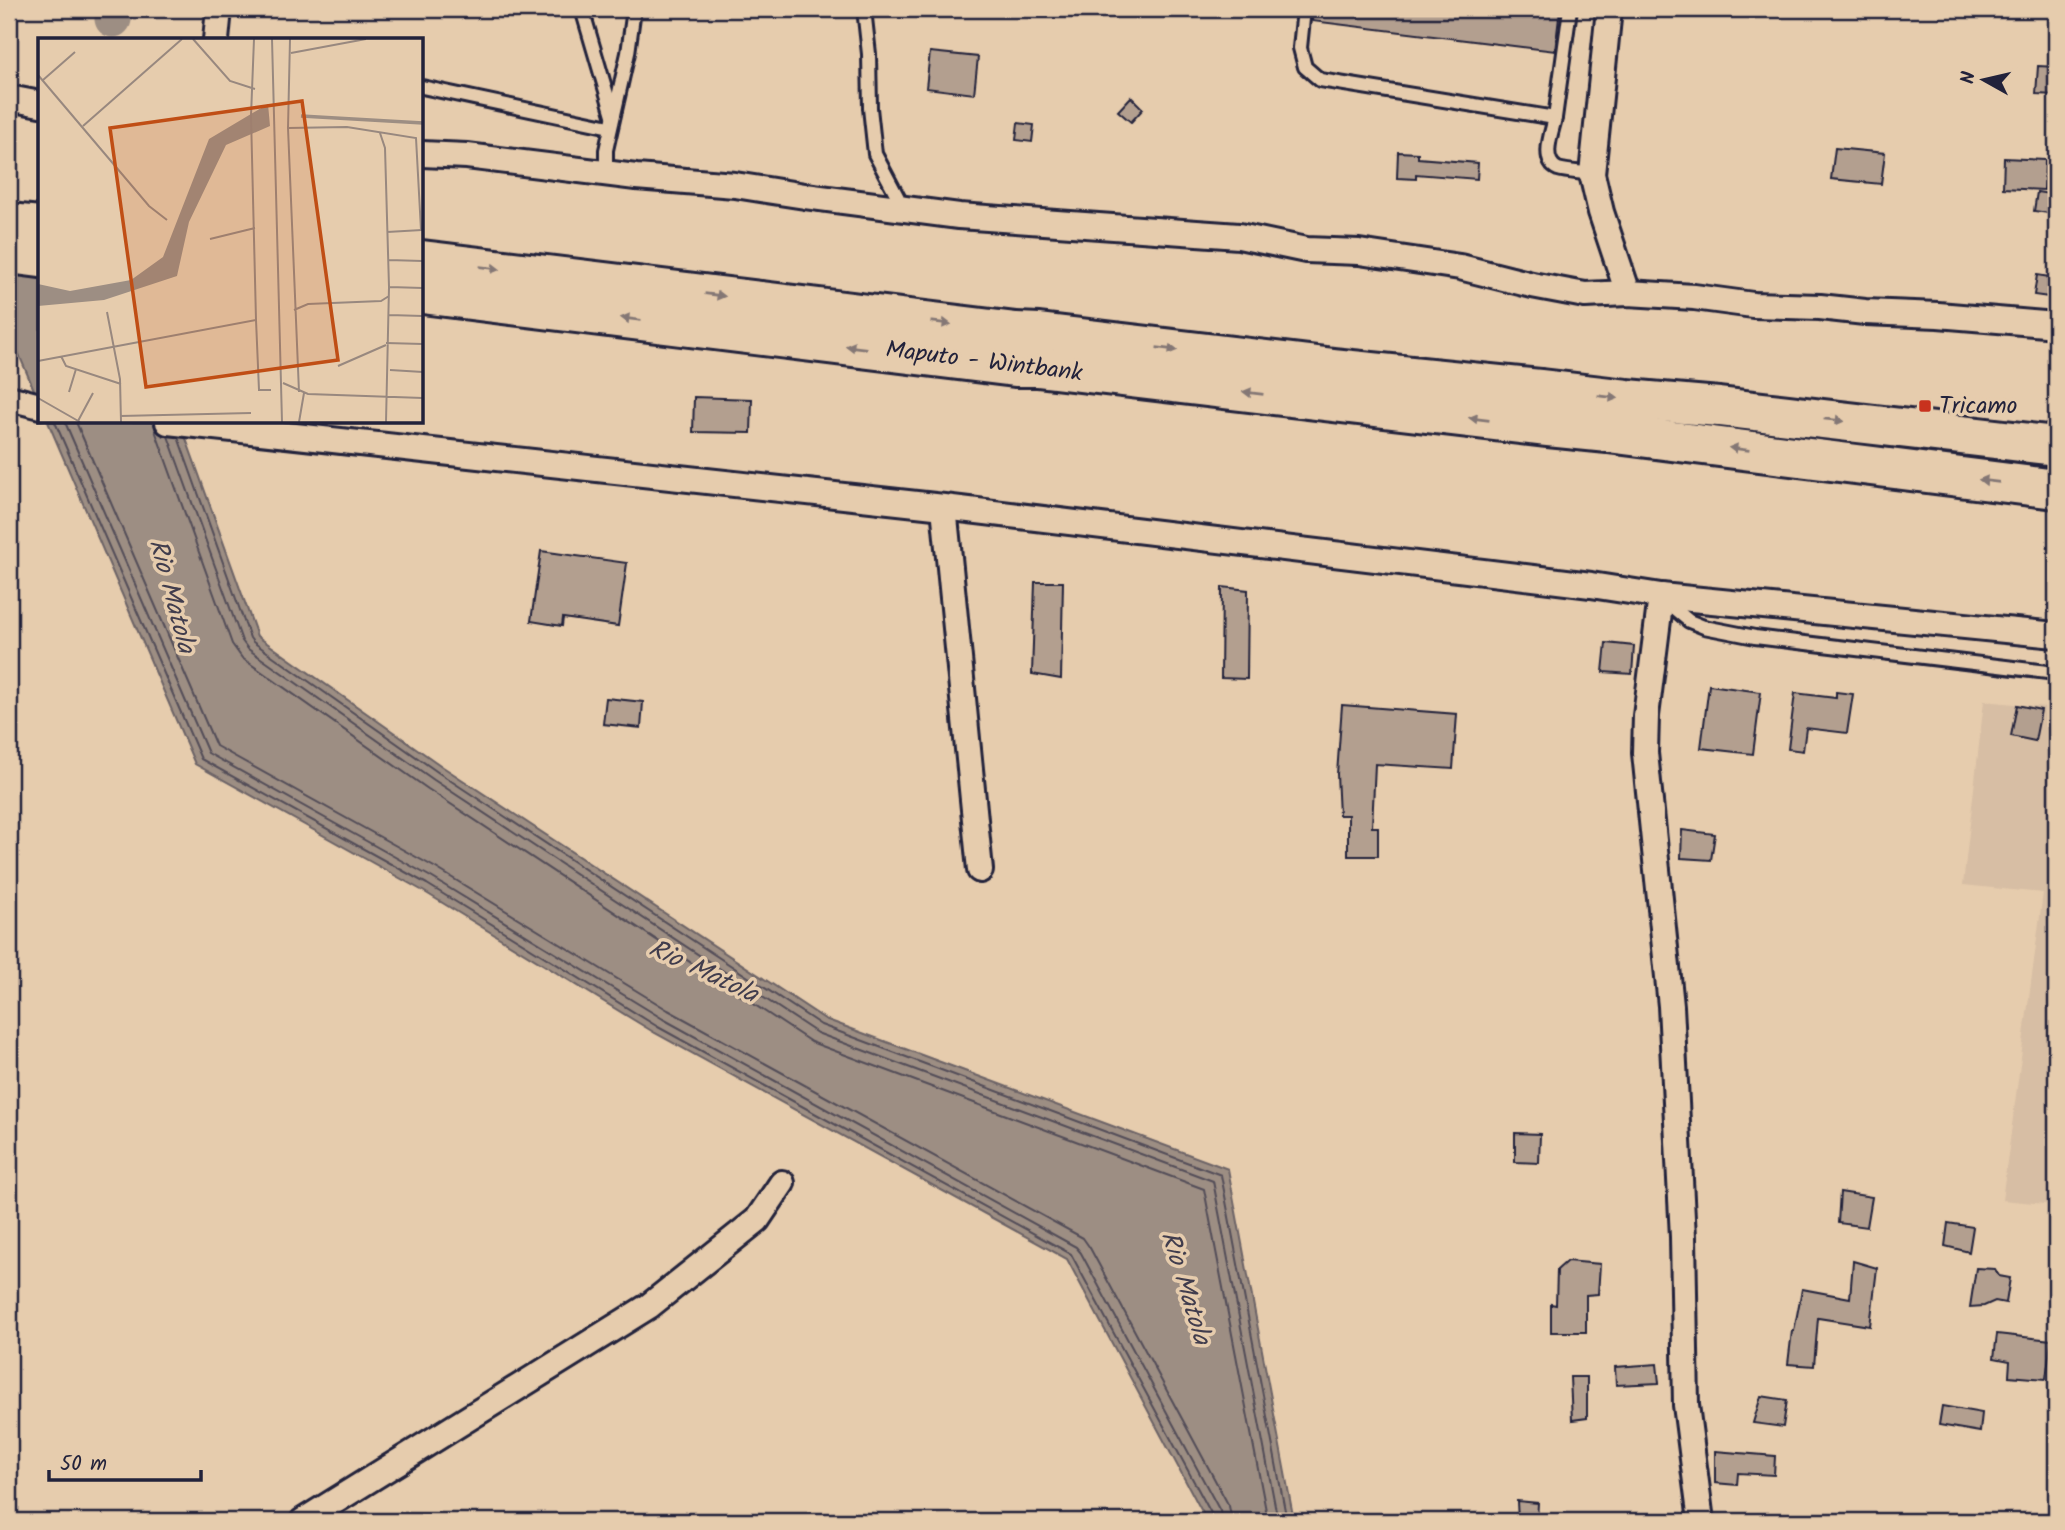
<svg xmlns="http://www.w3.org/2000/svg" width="2065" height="1530" font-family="Kalam,sans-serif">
	<rect width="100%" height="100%" fill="#e6ccad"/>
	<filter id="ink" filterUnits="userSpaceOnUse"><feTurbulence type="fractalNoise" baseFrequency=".0143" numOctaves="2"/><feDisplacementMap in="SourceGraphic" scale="14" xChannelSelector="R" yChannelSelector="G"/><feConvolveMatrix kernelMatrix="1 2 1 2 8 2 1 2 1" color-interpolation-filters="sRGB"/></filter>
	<g filter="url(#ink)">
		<path fill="#d7bea4" d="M 1984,701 L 2056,708 L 2056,1205 L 2002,1200 L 2043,893 L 1963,885 Z"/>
		<g fill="#9d8e83" stroke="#6c6366" stroke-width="2">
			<path d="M 9,270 L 40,271 L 40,404 L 9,331 Z"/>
			<path d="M 48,422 L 180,422 L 257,636 L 443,767 L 825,1019 L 1228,1169 L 1294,1521 L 1207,1521 L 1067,1259 L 655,1033 L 423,891 L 195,764 Z"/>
		</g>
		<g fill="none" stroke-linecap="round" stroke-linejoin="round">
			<g stroke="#534d58" stroke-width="2">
				<path d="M 55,422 L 201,759 L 427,884 L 658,1027 L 1071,1254 L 1212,1515 L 1213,1521"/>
				<path d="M 65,422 L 208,753 L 431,877 L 663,1019 L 1076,1247 L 1081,1253 L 1220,1511 L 1222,1521"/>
				<path d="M 76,422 L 216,746 L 436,868 L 668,1010 L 1083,1238 L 1090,1248 L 1229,1506 L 1232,1521"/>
				<path d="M 154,422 L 156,433 L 232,644 L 242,658 L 428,789 L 811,1042 L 1204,1189 L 1268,1521"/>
				<path d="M 168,436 L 242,641 L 248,649 L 434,780 L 817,1033 L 1213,1181 L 1278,1521"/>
				<path d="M 178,437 L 250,638 L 253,642 L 439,773 L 821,1025 L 1221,1175 L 1287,1521"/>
			</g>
			<path stroke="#9d8e83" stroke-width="37" d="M 113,19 L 115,9"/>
		</g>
		<g fill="#b39f8f" stroke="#22223b" stroke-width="2">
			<path d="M 1313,9 L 1560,9 L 1555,51 L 1312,21 Z"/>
			<path d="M 930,52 L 978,57 L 974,94 L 926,88 Z"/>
			<path d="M 2038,66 L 2056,67 L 2056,95 L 2036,94 Z"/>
			<path d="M 1131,97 L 1143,109 L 1131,122 L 1118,111 Z"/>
			<path d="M 1018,123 L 1034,125 L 1032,142 L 1016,140 Z"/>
			<path d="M 1835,148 L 1885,153 L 1881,184 L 1831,179 Z"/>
			<path d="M 1398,152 L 1418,153 L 1418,158 L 1478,163 L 1477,179 L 1416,174 L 1416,179 L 1397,178 Z"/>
			<path d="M 2004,158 L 2045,160 L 2044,190 L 2003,188 Z"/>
			<path d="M 2037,192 L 2056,195 L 2056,214 L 2034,211 Z"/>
			<path d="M 2037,275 L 2056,278 L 2056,298 L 2034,295 Z"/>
			<path d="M 694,397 L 752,399 L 751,433 L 693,432 Z"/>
			<path d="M 541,551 L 627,563 L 618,626 L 563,618 L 562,626 L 531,621 Z"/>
			<path d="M 1035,582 L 1063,582 L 1061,679 L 1032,674 Z"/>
			<path d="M 1222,587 L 1248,590 L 1247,679 L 1221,678 Z"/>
			<path d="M 1606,643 L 1634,646 L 1632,674 L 1603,672 Z"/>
			<path d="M 1709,685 L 1761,692 L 1753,754 L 1701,748 Z"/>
			<path d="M 1836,692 L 1853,694 L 1847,733 L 1806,728 L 1803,751 L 1788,749 L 1795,693 L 1836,698 Z"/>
			<path d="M 606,698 L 643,702 L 641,728 L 603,724 Z"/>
			<path d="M 1342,705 L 1457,714 L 1453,769 L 1375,764 L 1372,827 L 1378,827 L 1378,856 L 1348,856 L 1348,815 L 1339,815 L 1337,774 Z"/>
			<path d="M 2017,705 L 2041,710 L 2035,741 L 2011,736 Z"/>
			<path d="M 1682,830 L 1715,834 L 1711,860 L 1681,858 Z"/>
			<path d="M 1515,1133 L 1540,1134 L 1539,1163 L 1515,1162 Z"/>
			<path d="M 1840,1192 L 1872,1197 L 1867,1227 L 1838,1223 Z"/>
			<path d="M 1948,1223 L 1973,1227 L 1969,1252 L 1945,1246 Z"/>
			<path d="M 1567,1261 L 1600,1264 L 1598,1294 L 1586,1295 L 1586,1332 L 1551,1332 L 1551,1304 L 1556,1305 L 1557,1270 Z"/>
			<path d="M 1853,1261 L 1877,1268 L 1870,1326 L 1818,1318 L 1814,1366 L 1788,1364 L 1792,1331 L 1794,1331 L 1802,1289 L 1850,1298 Z"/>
			<path d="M 1976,1268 L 1995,1269 L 1999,1276 L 2010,1278 L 2006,1303 L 1995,1301 L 1984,1306 L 1970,1307 Z"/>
			<path d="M 1997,1334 L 2051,1340 L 2046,1379 L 2009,1376 L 2010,1361 L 1994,1358 Z"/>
			<path d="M 1657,1364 L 1659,1383 L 1616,1385 L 1615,1367 Z"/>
			<path d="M 1570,1377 L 1587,1377 L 1587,1418 L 1572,1420 Z"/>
			<path d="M 1761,1396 L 1787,1400 L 1783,1427 L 1753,1423 Z"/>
			<path d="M 1942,1406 L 1982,1413 L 1980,1432 L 1939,1425 Z"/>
			<path d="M 1715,1451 L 1775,1456 L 1774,1475 L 1738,1473 L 1737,1485 L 1715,1483 Z"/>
			<path d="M 1517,1501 L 1538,1503 L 1537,1521 L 1518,1521 Z"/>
		</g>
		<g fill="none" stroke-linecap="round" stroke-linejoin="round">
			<defs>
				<g id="service">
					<path d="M 582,9 L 613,115"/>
					<path d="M 864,9 L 869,54 L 870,108 L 875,154 L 904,209"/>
					<path d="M 1304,9 L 1300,48 L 1305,67 L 1320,80 L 1555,118 C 1552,132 1540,161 1558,169 C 1568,172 1582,172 1592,174"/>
					<path d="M 422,87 L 610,127"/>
					<path d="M 1555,118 L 1570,9"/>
					<path d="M 606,173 L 606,150 L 628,53 L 634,9"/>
					<path d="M 1663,599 L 1689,621 L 1704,627 L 1755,637 L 2056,673"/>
				</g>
				<g id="minor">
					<path d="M 1609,9 L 1592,174 L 1601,212 L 1628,293"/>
					<path d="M 216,40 L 219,9"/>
					<path d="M 9,98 L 40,104"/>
					<path d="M 422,154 L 467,156 L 636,177 L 735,185 L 805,196 L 959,216 L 1239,236 L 1306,250 L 1359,252 L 1460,267 L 1532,285 L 1585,295 L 1628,293 L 1694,297 L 1753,305 L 1820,307 L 1865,312 L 1938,315 L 2056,325"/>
					<path d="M 9,398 L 40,406"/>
					<path d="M 168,422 L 944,507 L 1591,585 L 1661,596 L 1646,716 L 1645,753 L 1671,1006 L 1683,1237 L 1686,1405 L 1701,1521"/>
					<path d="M 944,507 L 980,870"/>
					<path d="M 1661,596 L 2056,635"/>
					<path d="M 303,1521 L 649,1306 L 757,1220 L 782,1183"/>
				</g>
				<g id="trunk">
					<path d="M 9,223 L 40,226"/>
					<path d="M 9,254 L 40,258"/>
					<path d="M 422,260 L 1016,332 L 1039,333 L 1334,368 L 1540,389 L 1627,399 L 1719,407 L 2056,446"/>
					<path d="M 422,294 L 1015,367 L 1037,367 L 1546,427 L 1608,433 L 2056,489"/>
				</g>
			</defs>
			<use href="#service" stroke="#22223b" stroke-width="18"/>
			<use href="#minor" stroke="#22223b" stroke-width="30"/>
			<use href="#trunk" stroke="#22223b" stroke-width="44"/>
			<use href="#service" stroke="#e6ccad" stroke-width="12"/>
			<use href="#minor" stroke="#e6ccad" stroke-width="24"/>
			<use href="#trunk" stroke="#e6ccad" stroke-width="38"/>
		</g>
		<defs><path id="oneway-solid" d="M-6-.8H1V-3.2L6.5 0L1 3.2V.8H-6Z" transform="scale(1.75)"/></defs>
		<g fill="#847774">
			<use href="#oneway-solid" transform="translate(490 268) rotate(7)"/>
			<use href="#oneway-solid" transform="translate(715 295) rotate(7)"/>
			<use href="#oneway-solid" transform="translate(631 319) rotate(-173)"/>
			<use href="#oneway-solid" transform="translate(941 323) rotate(7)"/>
			<use href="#oneway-solid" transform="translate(856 347) rotate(-173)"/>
			<use href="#oneway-solid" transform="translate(1167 349) rotate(7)"/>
			<use href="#oneway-solid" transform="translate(1253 393) rotate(-173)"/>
			<use href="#oneway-solid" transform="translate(1608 397) rotate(7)"/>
			<use href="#oneway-solid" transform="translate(1479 419) rotate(-173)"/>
			<use href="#oneway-solid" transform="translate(1834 420) rotate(6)"/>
			<use href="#oneway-solid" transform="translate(1739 449) rotate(-173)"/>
			<use href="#oneway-solid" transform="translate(1989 481) rotate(-173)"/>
		</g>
	</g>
	<rect fill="#c8321e" stroke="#e6ccad" stroke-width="2.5" x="1918" y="399" width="14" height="14" rx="3.5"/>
	<g text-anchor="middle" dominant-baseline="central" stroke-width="7" stroke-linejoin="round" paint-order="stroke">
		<g font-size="24" fill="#22223b" stroke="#e6ccad">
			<text transform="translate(984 362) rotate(7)">Maputo - Wintbank</text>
		</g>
		<g font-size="24" fill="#22223b" stroke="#e6ccad" text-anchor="start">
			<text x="1939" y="406">Tricamo</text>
		</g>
		<g font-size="26" font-style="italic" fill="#413d4d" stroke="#e6ccad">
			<text transform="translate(171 596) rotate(75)">Rio Matola</text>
			<text transform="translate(703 972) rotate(25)">Rio Matola</text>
			<text transform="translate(1185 1288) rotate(73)">Rio Matola</text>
		</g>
	</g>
	<g transform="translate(38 38)">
		<rect width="385" height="385" fill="#e6ccad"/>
		<path d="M 230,66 L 232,88 L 188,107 L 151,184 L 139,238 L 66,262 L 0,268 L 0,246 L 32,253 L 93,242 L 125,219 L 171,101 Z" fill="#9d8e83"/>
		<path fill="none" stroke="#9d8e83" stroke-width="3.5" d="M 263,78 L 385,85"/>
		<path fill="none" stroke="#98887f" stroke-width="2" d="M 155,1 L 192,43 L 217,51M 234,1 L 244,384M 253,15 L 328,1M 0,37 L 111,168 L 129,182M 5,42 L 37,14M 45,88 L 144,1M 250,90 L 252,1M 342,95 L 347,110 L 351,249 L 348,384M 349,194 L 384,192M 172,201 L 217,190M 350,222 L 385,223M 351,249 L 385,250M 256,272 L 270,266 L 343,263 L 351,258M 69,274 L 82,341 L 83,384M 351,277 L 385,278M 218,282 L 221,352 L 233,352M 348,305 L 385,306M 23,318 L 28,328 L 83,346M 0,323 L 218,282 L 213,78 L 216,1M 300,328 L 348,307M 352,332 L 385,334M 245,345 L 270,356 L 385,360M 31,354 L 38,331M 261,354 L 250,90 L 309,89 L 378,100 L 383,192M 0,360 L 42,384M 82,378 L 213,375M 40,383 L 55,355M 261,384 L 266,355"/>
		<path fill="#c04e15" fill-opacity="0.15" stroke="#c04e15" stroke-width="3.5" d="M 264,63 L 300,322 L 108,349 L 72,90 Z"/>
		<rect width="385" height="385" fill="none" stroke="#22223b" stroke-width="3.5"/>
	</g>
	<rect width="2065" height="1530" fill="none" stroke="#e6ccad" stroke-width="35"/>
	<rect x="18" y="18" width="2030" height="1495" fill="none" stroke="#22223b" stroke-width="2.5" filter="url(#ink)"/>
	<g transform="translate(1984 80) rotate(278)" stroke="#e6ccad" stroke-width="5" paint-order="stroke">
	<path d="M0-5L12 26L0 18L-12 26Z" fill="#22223b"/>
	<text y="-10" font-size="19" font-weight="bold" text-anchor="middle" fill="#22223b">N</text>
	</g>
	<path d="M49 1470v10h152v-10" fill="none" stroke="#22223b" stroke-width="3.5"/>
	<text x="60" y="1470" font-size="21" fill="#22223b" stroke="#e6ccad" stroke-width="5" paint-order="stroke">50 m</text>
</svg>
